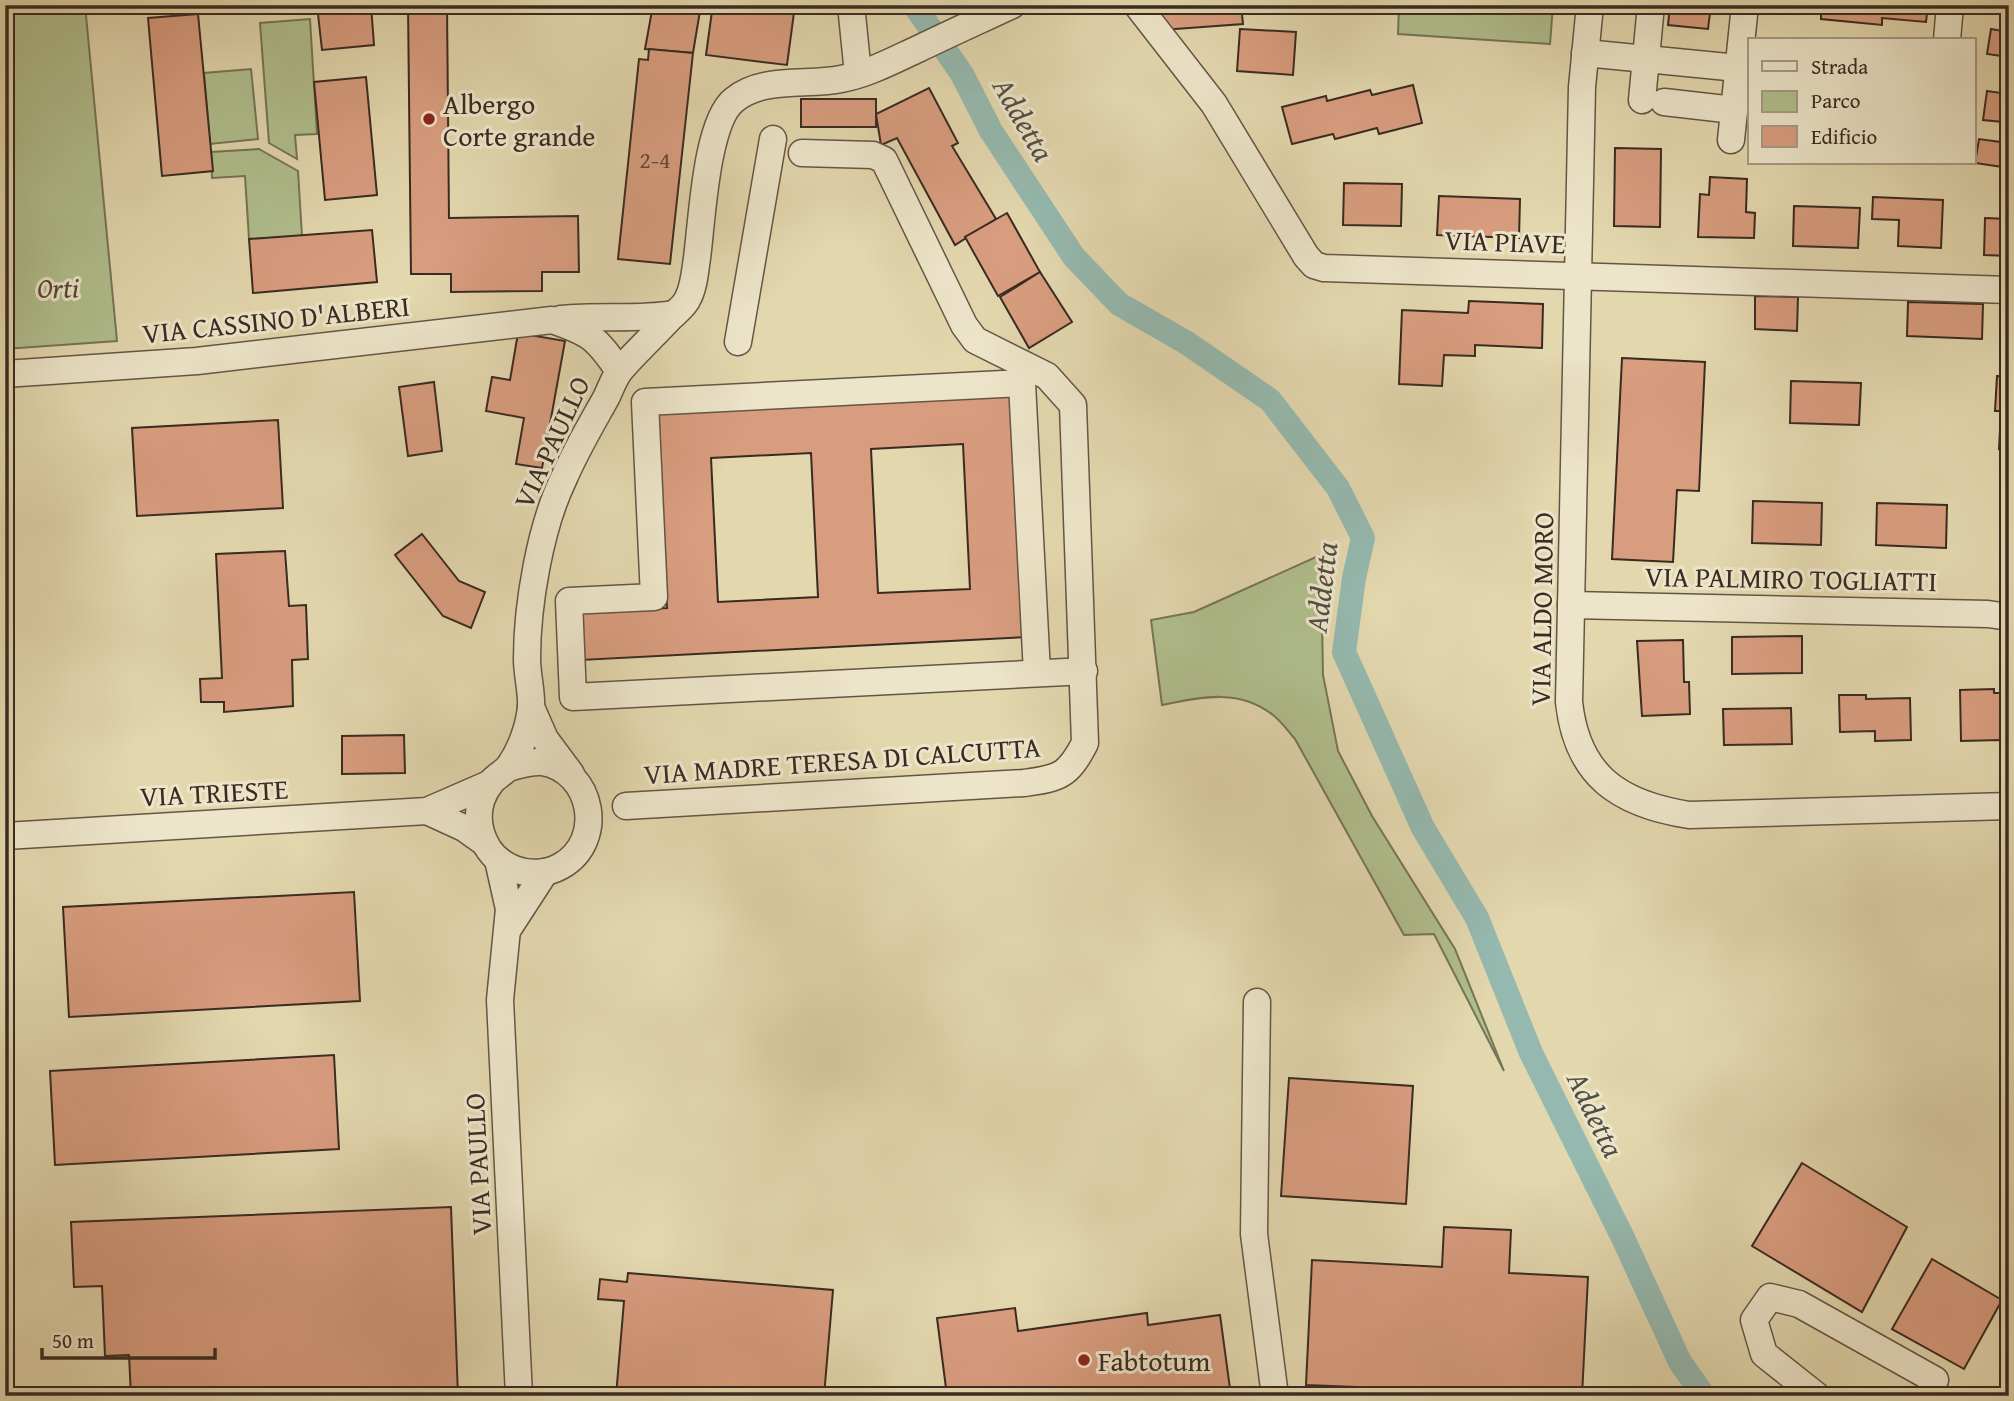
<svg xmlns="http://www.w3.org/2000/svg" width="2014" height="1401" font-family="'Gentium Book Plus',serif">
	<rect width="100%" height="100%" fill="#e3d7ae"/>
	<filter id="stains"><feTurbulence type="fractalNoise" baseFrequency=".00286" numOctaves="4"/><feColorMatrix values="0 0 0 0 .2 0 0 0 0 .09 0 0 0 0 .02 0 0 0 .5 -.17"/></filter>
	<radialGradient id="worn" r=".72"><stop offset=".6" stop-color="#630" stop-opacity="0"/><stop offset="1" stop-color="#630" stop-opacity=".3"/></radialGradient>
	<g fill="#b0bf8d" stroke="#757558" stroke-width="2">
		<path d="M 5,5 L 85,5 L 117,341 L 5,349 Z"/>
		<path d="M 1399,5 L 1553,5 L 1550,44 L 1398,34 Z"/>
		<path d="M 310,19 L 317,134 L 295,135 L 297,159 L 269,143 L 260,23 Z"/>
		<path d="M 251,69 L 258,139 L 210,144 L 204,73 Z"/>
		<path d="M 259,149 L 298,171 L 302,236 L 249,239 L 245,176 L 212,178 L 211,152 Z"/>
		<path d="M 1336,548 L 1322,618 L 1323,675 L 1338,751 L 1372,816 L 1455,949 L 1504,1071 L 1434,934 L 1404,935 L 1295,739 C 1288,731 1281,721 1273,715 C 1239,688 1201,697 1162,705 L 1151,620 L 1194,612 Z"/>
	</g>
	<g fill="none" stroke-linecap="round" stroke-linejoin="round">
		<path stroke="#95b9af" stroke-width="24" d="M 914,5 L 962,74 L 991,131 L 1074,257 L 1119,304 L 1187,343 L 1270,400 L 1338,488 L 1363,538 L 1354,578 L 1344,652 L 1423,828 L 1477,918 L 1531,1053 L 1623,1238 L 1680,1362 L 1704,1396"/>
	</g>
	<g fill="#d89d7f" stroke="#3a2b22" stroke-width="2" fill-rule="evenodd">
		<path d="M 317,5 L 371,5 L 374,45 L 322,50 Z"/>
		<path d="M 408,5 L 447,5 L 449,218 L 578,216 L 579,272 L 542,272 L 542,291 L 451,292 L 451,274 L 411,274 Z"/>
		<path d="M 653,5 L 701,5 L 693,53 L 645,49 Z"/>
		<path d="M 748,5 L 795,5 L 787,65 L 706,55 L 712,11 L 746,14 Z"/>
		<path d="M 1161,5 L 1241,5 L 1243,24 L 1162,30 Z"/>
		<path d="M 1670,5 L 1711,5 L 1708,29 L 1668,25 Z"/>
		<path d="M 1784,5 L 1928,5 L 1926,22 L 1882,18 L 1882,25 L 1821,19 L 1821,11 L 1784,7 Z"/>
		<path d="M 198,14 L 213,171 L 162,176 L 148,18 Z"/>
		<path d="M 1240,29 L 1296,32 L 1293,75 L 1237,71 Z"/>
		<path d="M 1991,29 L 2009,32 L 2009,57 L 1987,54 Z"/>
		<path d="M 649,49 L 693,53 L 670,264 L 618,259 L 639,59 L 648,60 Z"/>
		<path d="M 366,77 L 377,195 L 325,200 L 314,82 Z"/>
		<path d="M 1413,85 L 1422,123 L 1379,134 L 1377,128 L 1335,139 L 1333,134 L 1292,144 L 1282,107 L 1326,96 L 1327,101 L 1370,90 L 1372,95 Z"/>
		<path d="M 929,88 L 958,143 L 952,146 L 996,219 L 955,245 L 897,138 L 881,145 L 876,114 Z"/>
		<path d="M 1987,91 L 2009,94 L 2009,160 L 2004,160 L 2003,167 L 1975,163 L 1979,139 L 2001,142 L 2003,122 L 1983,120 Z"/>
		<rect x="801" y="99" width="75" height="28"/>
		<path d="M 1615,148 L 1661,149 L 1660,227 L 1614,226 Z"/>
		<path d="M 1710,177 L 1747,179 L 1746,212 L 1755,213 L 1754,238 L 1698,237 L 1700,194 L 1709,195 Z"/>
		<path d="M 1344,183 L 1402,184 L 1401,226 L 1343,225 Z"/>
		<path d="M 1439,196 L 1520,199 L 1519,238 L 1437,235 Z"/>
		<path d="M 1873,197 L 1943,200 L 1941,248 L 1898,246 L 1899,220 L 1872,219 Z"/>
		<path d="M 1794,206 L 1860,208 L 1858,248 L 1793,246 Z"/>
		<path d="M 1007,213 L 1040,272 L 998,296 L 965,237 Z"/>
		<path d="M 1985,218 L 2009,219 L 2009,256 L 1984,255 Z"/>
		<path d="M 372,230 L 377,282 L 253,293 L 249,239 Z"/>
		<path d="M 1040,272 L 1072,322 L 1029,348 L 1000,297 Z"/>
		<path d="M 1755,296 L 1798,297 L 1797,331 L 1755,329 Z"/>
		<path d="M 1469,301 L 1543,304 L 1542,348 L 1475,345 L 1475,356 L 1444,355 L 1442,386 L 1399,384 L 1402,310 L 1468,313 Z"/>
		<path d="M 1908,302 L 1983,304 L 1982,339 L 1907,336 Z"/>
		<path d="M 518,333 L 565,341 L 542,468 L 516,464 L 524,418 L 486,411 L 492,377 L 510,380 Z"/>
		<path d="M 1622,358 L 1705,362 L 1699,491 L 1677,490 L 1673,562 L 1612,559 Z"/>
		<path d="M 1997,376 L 2009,377 L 2009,450 L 1999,449 L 2001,411 L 1995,411 Z"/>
		<path d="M 1791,381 L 1861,383 L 1859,425 L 1790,423 Z"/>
		<path d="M 434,382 L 442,451 L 408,456 L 399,387 Z"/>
		<path d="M 1016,393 L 1028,637 L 581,660 L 578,612 L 667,608 L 657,412 ZM 963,444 L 970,589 L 878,593 L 871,449 ZM 811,453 L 818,597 L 718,602 L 711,458 Z"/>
		<path d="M 278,420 L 283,508 L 137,516 L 132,428 Z"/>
		<path d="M 2002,495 L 2009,495 L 2009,568 L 2000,567 Z"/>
		<path d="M 1753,501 L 1822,503 L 1821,545 L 1752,543 Z"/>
		<path d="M 1877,503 L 1947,505 L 1946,548 L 1876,545 Z"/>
		<path d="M 422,534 L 459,581 L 485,592 L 471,628 L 443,616 L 395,555 Z"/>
		<path d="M 285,551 L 289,606 L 306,605 L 308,659 L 292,660 L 293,706 L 224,712 L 224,702 L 201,702 L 200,679 L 222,678 L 216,554 Z"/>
		<path d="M 1802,636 L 1802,673 L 1732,674 L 1732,637 Z"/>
		<path d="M 1683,640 L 1684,682 L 1689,682 L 1690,714 L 1642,716 L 1637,641 Z"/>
		<path d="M 1994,689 L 1994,693 L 2009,693 L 2009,742 L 2000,742 L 2000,740 L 1961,741 L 1960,690 Z"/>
		<path d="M 1839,695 L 1866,695 L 1866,699 L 1910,698 L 1911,740 L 1875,741 L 1875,731 L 1840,732 Z"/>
		<path d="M 1791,708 L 1792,744 L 1724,745 L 1723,709 Z"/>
		<path d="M 404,735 L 405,773 L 342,774 L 342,736 Z"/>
		<path d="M 354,892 L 360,1001 L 69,1017 L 63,907 Z"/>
		<path d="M 334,1055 L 339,1149 L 55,1165 L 50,1071 Z"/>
		<path d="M 1289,1078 L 1413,1086 L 1406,1204 L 1281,1196 Z"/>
		<path d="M 1802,1163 L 1907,1227 L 1862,1312 L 1752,1246 Z"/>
		<path d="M 451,1207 L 458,1396 L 131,1396 L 129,1355 L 105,1356 L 102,1286 L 74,1287 L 71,1222 Z"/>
		<path d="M 1444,1227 L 1511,1230 L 1509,1273 L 1588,1277 L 1582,1396 L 1306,1385 L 1312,1260 L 1442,1267 Z"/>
		<path d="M 1932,1259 L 2002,1300 L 1964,1369 L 1892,1329 Z"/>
		<path d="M 628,1273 L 833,1290 L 824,1396 L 616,1396 L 624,1301 L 598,1299 L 600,1279 L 627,1282 Z"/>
		<path d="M 1015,1308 L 1018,1331 L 1147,1313 L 1148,1325 L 1220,1315 L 1231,1396 L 1154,1396 L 1153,1390 L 1112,1396 L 947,1396 L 937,1318 Z"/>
	</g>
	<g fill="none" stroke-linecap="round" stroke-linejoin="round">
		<defs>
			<g id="minor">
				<path d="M 851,5 L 858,74"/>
				<path d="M 1137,5 L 1214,104 L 1306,256 L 1314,265 L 1324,268 L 2009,290"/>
				<path d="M 1590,5 L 1582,87 L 1569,702 C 1577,776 1619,804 1689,815 L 2009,806"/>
				<path d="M 1947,40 L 1950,5"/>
				<path d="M 1585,53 L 1738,68"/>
				<path d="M 1642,100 L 1651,5"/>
				<path d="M 1664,102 L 1734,110"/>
				<path d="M 1731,140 L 1745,5"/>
				<path d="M 561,319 C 599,315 637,320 674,314"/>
				<path d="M 738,342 L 773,139"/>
				<path d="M 5,374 L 197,361 L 552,320 C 590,333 596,337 619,371"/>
				<path d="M 1571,605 L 1988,614 L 2009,617"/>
				<path d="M 1037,673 L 1022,383 L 645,402 L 654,597 L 569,601 L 573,697 L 1066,672 L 1084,671"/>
				<path d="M 531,707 L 545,739 L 571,774"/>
				<path d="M 508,768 C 519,765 530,761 542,762 C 593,770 606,841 561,866 C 547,874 529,875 514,869 C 480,856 468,813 490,784 C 495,776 505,773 510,765 C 521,749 529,727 531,707 C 532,692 527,675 527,659 C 527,605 540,527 564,478 C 576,450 591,425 606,398 C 611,388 614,377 622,368 C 637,351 654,335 670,318 C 676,312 685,306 688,298 C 694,287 695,271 697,258 C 702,221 706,122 734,100 C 763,76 807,86 841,79 C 868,74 894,60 918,49 C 949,34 980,20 1012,5"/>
				<path d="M 626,806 L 1024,783 C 1060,778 1068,776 1085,743 L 1073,405 L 1047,376 L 975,340 L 964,325 L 884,160 L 873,155 L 802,153"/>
				<path d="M 427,811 L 464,828 L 485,843"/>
				<path d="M 5,836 L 427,811 L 489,784"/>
				<path d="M 498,860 L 509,909 L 500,1000 L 519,1396"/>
				<path d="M 508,929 L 545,872"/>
				<path d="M 1257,1002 L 1254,1234 L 1275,1396"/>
				<path d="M 1817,1396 L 1764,1354 L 1754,1320 L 1770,1297 L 1799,1304 L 1935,1380"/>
			</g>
		</defs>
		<use href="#minor" stroke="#645645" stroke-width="29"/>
		<use href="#minor" stroke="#ede5ca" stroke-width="26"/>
	</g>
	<g fill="#8f2418" stroke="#ede5ca" stroke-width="2.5">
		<circle cx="429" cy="119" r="7"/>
		<circle cx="1084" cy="1360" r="7"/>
	</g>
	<g text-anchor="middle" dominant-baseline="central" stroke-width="6" stroke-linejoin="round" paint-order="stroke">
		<g font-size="24" fill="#624839">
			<text x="655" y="159">2-4</text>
		</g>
		<g font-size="28" fill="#3a2b22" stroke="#ede5ca" text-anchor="start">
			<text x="443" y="103">Albergo<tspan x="443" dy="32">Corte grande</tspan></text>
			<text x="1098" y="1360">Fabtotum</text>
		</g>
		<g font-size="28" fill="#3a2b22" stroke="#ede5ca">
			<text transform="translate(1505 241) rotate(2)">VIA PIAVE</text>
			<text transform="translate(276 319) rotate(-6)">VIA CASSINO D'ALBERI</text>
			<text transform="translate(551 442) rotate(-65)">VIA PAULLO</text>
			<text transform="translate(1791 578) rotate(1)">VIA PALMIRO TOGLIATTI</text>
			<text transform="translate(1541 609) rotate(-89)">VIA ALDO MORO</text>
			<text transform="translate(842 760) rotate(-4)">VIA MADRE TERESA DI CALCUTTA</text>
			<text transform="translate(214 792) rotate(-3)">VIA TRIESTE</text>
			<text transform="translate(477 1164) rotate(-93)">VIA PAULLO</text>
		</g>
		<g font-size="28" font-style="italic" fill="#524937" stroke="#ede5ca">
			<text x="58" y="287">Orti</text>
		</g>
		<g font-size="30" font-style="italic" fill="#514e45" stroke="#ede5ca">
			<text transform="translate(1024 119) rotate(60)">Addetta</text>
			<text transform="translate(1321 587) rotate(-83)">Addetta</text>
			<text transform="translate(1596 1114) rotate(64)">Addetta</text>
		</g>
	</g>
	<rect width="2014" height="1401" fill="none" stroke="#e3d7ae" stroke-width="28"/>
	<rect x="7" y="7" width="2000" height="1387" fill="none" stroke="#3a2b22" stroke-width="3.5"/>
	<rect x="14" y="14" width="1986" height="1373" fill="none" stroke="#3a2b22" stroke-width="2"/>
	<rect x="1748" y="38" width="228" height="126" fill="#ede5ca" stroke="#a59b87" stroke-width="2"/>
	<rect x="1762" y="61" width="35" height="10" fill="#ede5ca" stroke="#a59b87" stroke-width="2"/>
	<text x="1811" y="74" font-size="21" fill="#3a2b22">Strada</text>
	<rect x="1762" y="91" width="35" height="21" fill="#b0bf8d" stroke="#a59b87" stroke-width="2"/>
	<text x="1811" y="108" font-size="21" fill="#3a2b22">Parco</text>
	<rect x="1762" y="126" width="35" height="21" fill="#d89d7f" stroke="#a59b87" stroke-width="2"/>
	<text x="1811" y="144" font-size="21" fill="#3a2b22">Edificio</text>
	<path d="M42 1348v10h173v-10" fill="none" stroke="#3a2b22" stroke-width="3.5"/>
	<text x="52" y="1348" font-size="21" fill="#3a2b22" stroke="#ede5ca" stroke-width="5" paint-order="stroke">50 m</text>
	<rect width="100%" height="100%" filter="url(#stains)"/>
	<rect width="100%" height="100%" fill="url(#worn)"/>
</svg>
